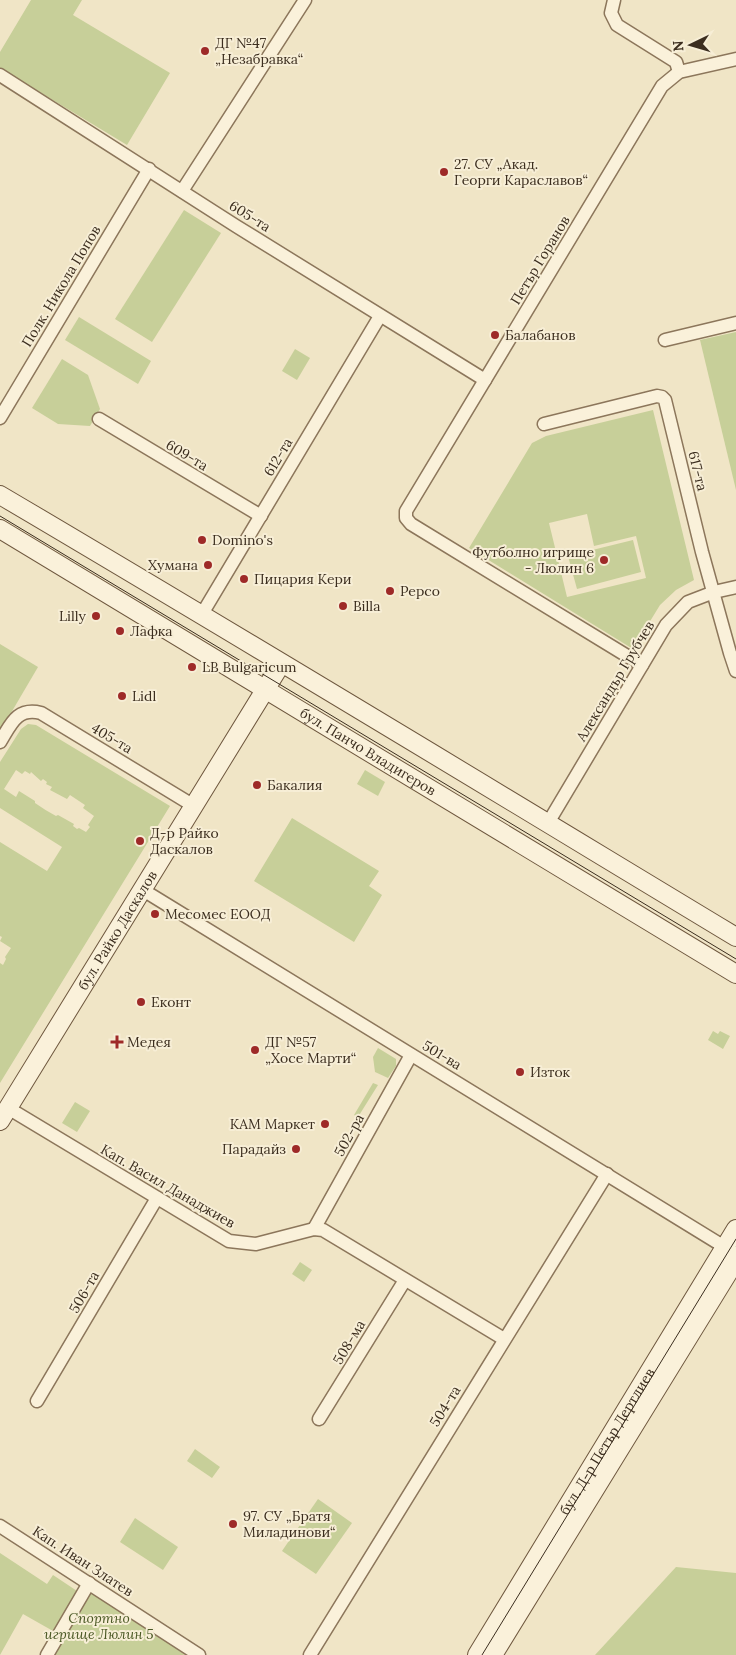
<svg xmlns="http://www.w3.org/2000/svg" width="736" height="1655" font-family="Lora,serif">
	<rect width="100%" height="100%" fill="#f0e5c6"/>
	<g fill="#c7cf99" fill-rule="evenodd">
		<path d="M 31,0 L 82,0 L 73,15 L 170,73 L 127,145 L 0,68 L 0,52 Z"/>
		<path d="M 184,210 L 221,233 L 152,342 L 115,319 Z"/>
		<path d="M 79,317 L 151,361 L 138,384 L 65,340 Z"/>
		<path d="M 736,332 L 736,490 L 700,340 Z"/>
		<path d="M 295,349 L 310,358 L 297,380 L 282,371 Z"/>
		<path d="M 62,359 L 88,375 L 100,409 L 90,426 L 58,424 L 32,408 Z"/>
		<path d="M 653,410 L 694,580 L 676,590 L 660,605 L 633,649 L 469,548 L 532,443 L 546,436 ZM 587,514 L 594,546 L 636,536 L 646,578 L 567,597 L 549,523 Z"/>
		<path d="M 633,540 L 641,572 L 577,589 L 568,556 Z"/>
		<path d="M 0,644 L 38,667 L 1,730 L 0,729 Z"/>
		<path d="M 28,724 L 36,725 L 170,806 L 0,1083 L 0,963 L 3,965 L 6,959 L 5,957 L 11,948 L 0,941 L 2,937 L 0,936 L 0,842 L 47,871 L 62,847 L 0,808 L 0,762 L 21,729 ZM 16,770 L 22,774 L 25,771 L 30,774 L 31,772 L 41,781 L 43,779 L 47,782 L 46,784 L 52,787 L 50,790 L 67,799 L 70,795 L 85,805 L 83,808 L 94,816 L 88,825 L 90,827 L 86,832 L 79,828 L 77,829 L 73,826 L 74,824 L 58,815 L 56,816 C 49,812 42,808 35,803 L 35,801 L 19,791 L 16,797 L 4,789 Z"/>
		<path d="M 365,770 L 385,782 L 378,796 L 357,784 Z"/>
		<path d="M 292,818 L 379,871 L 369,886 L 382,895 L 354,942 L 254,881 Z"/>
		<path d="M 713,1031 L 718,1034 L 720,1031 L 730,1036 L 723,1049 L 708,1040 Z"/>
		<path d="M 378,1048 L 396,1059 L 396,1066 L 388,1078 L 375,1072 L 373,1057 Z"/>
		<path d="M 373,1083 L 378,1085 L 358,1117 L 354,1115 Z"/>
		<path d="M 75,1102 L 90,1111 L 77,1132 L 62,1123 Z"/>
		<path d="M 300,1262 L 312,1270 L 304,1282 L 292,1274 Z"/>
		<path d="M 195,1449 L 220,1467 L 212,1478 L 187,1461 Z"/>
		<path d="M 318,1499 L 352,1523 L 316,1574 L 282,1551 Z"/>
		<path d="M 135,1518 L 178,1547 L 163,1570 L 120,1542 Z"/>
		<path d="M 0,1553 L 47,1584 L 53,1575 L 77,1591 L 53,1631 L 23,1614 L 0,1655 Z"/>
		<path d="M 676,1567 L 736,1573 L 736,1655 L 595,1655 Z"/>
		<path d="M 89,1583 L 199,1655 L 47,1655 Z"/>
	</g>
	<g fill="none" stroke-linecap="round" stroke-linejoin="round">
		<defs>
			<g id="street">
				<path d="M 614,0 L 611,13 L 617,25 L 676,62 L 679,72"/>
				<path d="M 0,75 L 236,226 L 485,380"/>
				<path d="M 182,191 L 305,0"/>
				<path d="M 665,340 L 736,323"/>
				<path d="M 0,418 L 149,169"/>
				<path d="M 99,419 L 261,516"/>
				<path d="M 544,424 L 657,396 L 662,397 L 665,400 L 702,552 L 730,653 L 736,671"/>
				<path d="M 202,614 L 380,316"/>
				<path d="M 642,665 L 411,524 L 406,518 L 406,511 L 662,86 L 679,72 L 736,59"/>
				<path d="M 0,742 C 11,724 17,707 41,713 L 194,806"/>
				<path d="M 548,823 L 666,625 L 688,602 L 714,592 L 736,587"/>
				<path d="M 143,890 L 736,1254"/>
				<path d="M 8,1108 L 229,1241 L 256,1244 L 314,1229 L 323,1230 L 504,1339"/>
				<path d="M 314,1229 L 411,1055"/>
				<path d="M 37,1401 L 157,1198"/>
				<path d="M 319,1419 L 405,1280"/>
				<path d="M 0,1526 L 199,1655"/>
				<path d="M 47,1655 L 89,1583"/>
				<path d="M 310,1655 L 607,1174"/>
			</g>
			<g id="secondary">
				<path d="M 0,495 C 246,640 491,789 736,937"/>
				<path id="s1" d="M 0,529 L 736,974"/>
				<path id="s2" d="M 0,1121 L 281,664"/>
				<path id="s3" d="M 477,1655 L 736,1229"/>
				<path d="M 493,1655 L 736,1260"/>
			</g>
		</defs>
		<use href="#street" stroke="#8c765b" stroke-width="15"/>
		<use href="#secondary" stroke="#6e573e" stroke-width="20"/>
		<use href="#street" stroke="#faf1da" stroke-width="12"/>
		<use href="#secondary" stroke="#faf1da" stroke-width="18"/>
		<g stroke="#3c2e1f" stroke-width="1">
			<path d="M 0,516 L 736,959"/>
			<path d="M 482,1655 L 736,1239"/>
		</g>
	</g>
	<g fill="#9e2a28" stroke="#f7eed6" stroke-width="2">
		<circle cx="205" cy="51" r="5"/>
		<circle cx="444" cy="172" r="5"/>
		<circle cx="495" cy="335" r="5"/>
		<circle cx="202" cy="540" r="5"/>
		<circle cx="604" cy="560" r="5"/>
		<circle cx="208" cy="565" r="5"/>
		<circle cx="244" cy="579" r="5"/>
		<circle cx="390" cy="591" r="5"/>
		<circle cx="343" cy="606" r="5"/>
		<circle cx="96" cy="616" r="5"/>
		<circle cx="120" cy="631" r="5"/>
		<circle cx="192" cy="667" r="5"/>
		<circle cx="122" cy="696" r="5"/>
		<circle cx="257" cy="785" r="5"/>
		<circle cx="140" cy="841" r="5"/>
		<circle cx="155" cy="914" r="5"/>
		<circle cx="141" cy="1002" r="5"/>
		<path d="M114.5 1034.5h5v5h5v5h-5v5h-5v-5h-5v-5h5z"/>
		<circle cx="255" cy="1050" r="5"/>
		<circle cx="520" cy="1072" r="5"/>
		<circle cx="325" cy="1124" r="5"/>
		<circle cx="296" cy="1149" r="5"/>
		<circle cx="233" cy="1524" r="5"/>
	</g>
	<g text-anchor="middle" dominant-baseline="central" stroke-width="4" stroke-linejoin="round" paint-order="stroke">
		<g font-size="14" fill="#3c2e1f" stroke="#f7eed6" text-anchor="start">
			<text x="215" y="43">ДГ №47<tspan x="215" dy="16">„Незабравка“</tspan></text>
			<text x="454" y="164">27. СУ „Акад.<tspan x="454" dy="16">Георги Караславов“</tspan></text>
			<text x="505" y="335">Балабанов</text>
			<text x="212" y="540">Domino's</text>
			<text x="594" y="552" text-anchor="end">Футболно игрище<tspan x="594" dy="16">- Люлин 6</tspan></text>
			<text x="198" y="565" text-anchor="end">Хумана</text>
			<text x="254" y="579">Пицария Кери</text>
			<text x="400" y="591">Pepco</text>
			<text x="353" y="606">Billa</text>
			<text x="86" y="616" text-anchor="end">Lilly</text>
			<text x="130" y="631">Лафка</text>
			<text x="202" y="667">LB Bulgaricum</text>
			<text x="132" y="696">Lidl</text>
			<text x="267" y="785">Бакалия</text>
			<text x="150" y="833">Д-р Райко<tspan x="150" dy="16">Даскалов</tspan></text>
			<text x="165" y="914">Месомес ЕООД</text>
			<text x="151" y="1002">Еконт</text>
			<text x="127" y="1042">Медея</text>
			<text x="265" y="1042">ДГ №57<tspan x="265" dy="16">„Хосе Марти“</tspan></text>
			<text x="530" y="1072">Изток</text>
			<text x="315" y="1124" text-anchor="end">КАМ Маркет</text>
			<text x="286" y="1149" text-anchor="end">Парадайз</text>
			<text x="243" y="1516">97. СУ „Братя<tspan x="243" dy="16">Миладинови“</tspan></text>
		</g>
		<g font-size="14" fill="#3c2e1f" stroke="#f7eed6">
			<text transform="translate(250 216) rotate(32)">605-та</text>
			<text transform="translate(540 260) rotate(-59)">Петър Горанов</text>
			<text transform="translate(61 286) rotate(-59)">Полк. Никола Попов</text>
			<text transform="translate(187 455) rotate(31)">609-та</text>
			<text transform="translate(278 457) rotate(-59)">612-та</text>
			<text transform="translate(698 471) rotate(76)">617-та</text>
			<text transform="translate(615 681) rotate(-59)">Александър Грубчев</text>
			<text transform="translate(112 738) rotate(31)">405-та</text>
			<text stroke="none"><textPath href="#s1" startOffset="430">бул. Панчо Владигеров</textPath></text>
			<text stroke="none"><textPath href="#s2" startOffset="224">бул. Райко Даскалов</textPath></text>
			<text transform="translate(442 1055) rotate(31)">501-ва</text>
			<text transform="translate(349 1135) rotate(-61)">502-ра</text>
			<text transform="translate(168 1186) rotate(30)">Кап. Васил Данаджиев</text>
			<text transform="translate(84 1292) rotate(-60)">506-та</text>
			<text transform="translate(349 1342) rotate(-59)">508-ма</text>
			<text transform="translate(445 1406) rotate(-58)">504-та</text>
			<text stroke="none"><textPath href="#s3" startOffset="250">бул. Д-р Петър Дертлиев</textPath></text>
			<text transform="translate(83 1561) rotate(33)">Кап. Иван Златев</text>
		</g>
		<g font-size="14" font-style="italic" fill="#4b5925" stroke="#f7eed6">
			<text x="99" y="1618">Спортно<tspan x="99" dy="16">игрище Люлин 5</tspan></text>
		</g>
	</g>
	<g transform="translate(691 45) rotate(265)" stroke="#f7eed6" stroke-width="4" paint-order="stroke">
	<path d="M0-4L9 19L0 12L-9 19Z" fill="#3c2e1f"/>
	<text y="-8" font-size="14" font-weight="bold" text-anchor="middle" fill="#3c2e1f">N</text>
	</g>
</svg>
